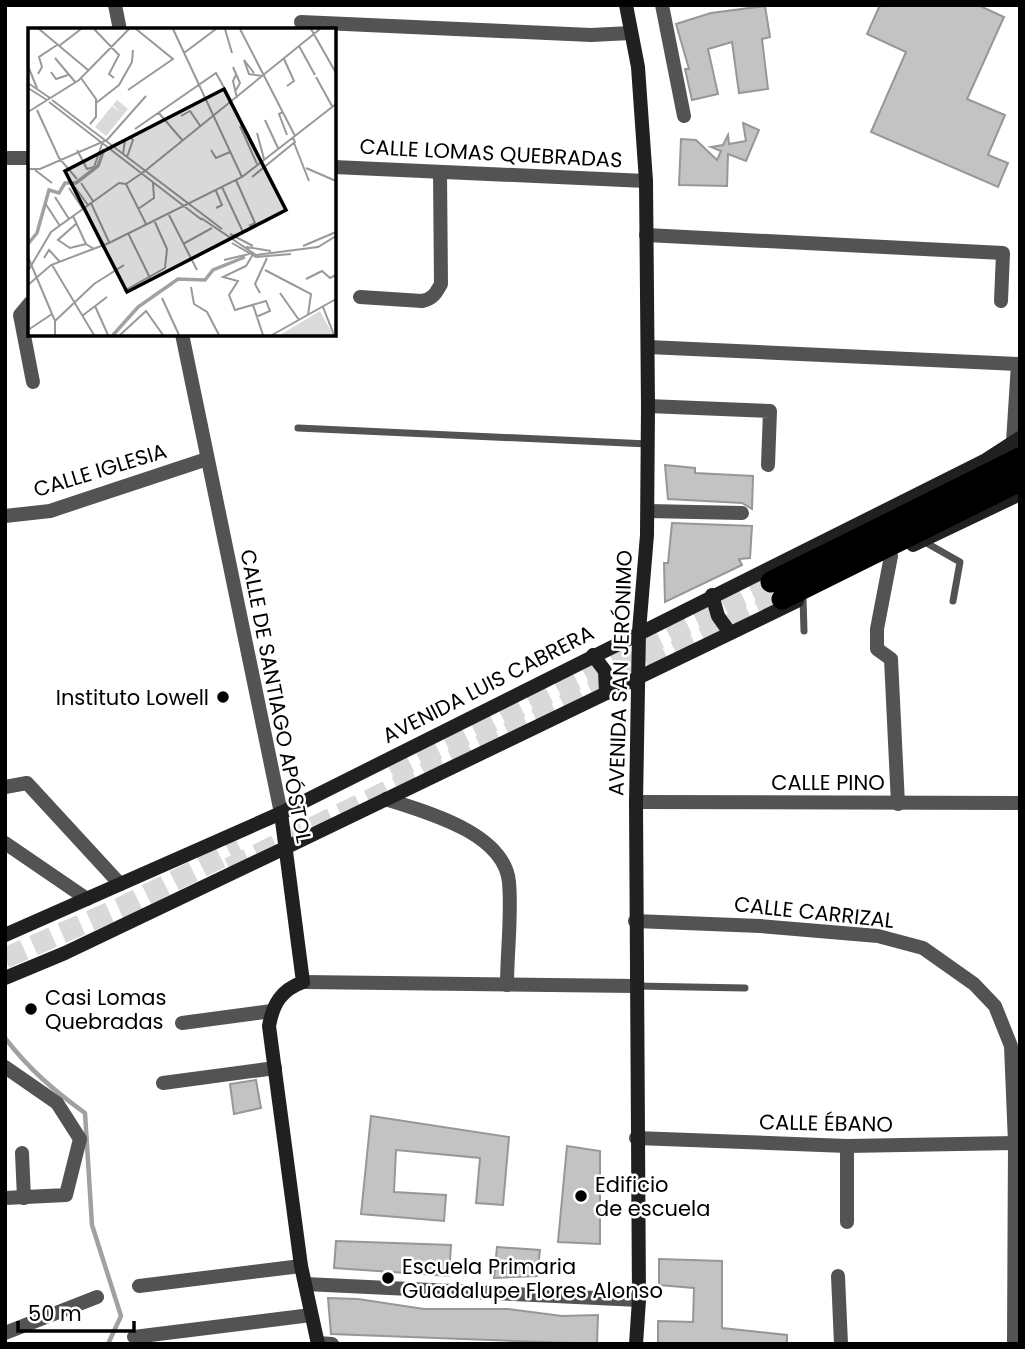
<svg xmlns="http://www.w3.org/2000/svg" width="1025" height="1349" font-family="Poppins,sans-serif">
	<rect width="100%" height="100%" fill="#fff"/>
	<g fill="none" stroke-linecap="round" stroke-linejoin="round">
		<path stroke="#a1a1a1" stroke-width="4.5" d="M 5,1038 C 29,1069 53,1090 85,1113 L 92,1225 L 121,1316 L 108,1344"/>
	</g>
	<g fill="#c3c3c3" stroke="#979797" stroke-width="2">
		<path d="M 880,5 L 978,5 L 1004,17 L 967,99 L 1005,115 L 988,155 L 1008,163 L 998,187 L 871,132 L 906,52 L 867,34 Z"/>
		<path d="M 765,6 L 770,37 L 762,39 L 768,89 L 739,93 L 732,42 L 708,49 L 718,94 L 692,100 L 685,69 L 689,69 L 676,24 L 711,13 Z"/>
		<path d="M 743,123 L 759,130 L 746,161 L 728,154 L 727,186 L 679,185 L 681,139 L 696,140 L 717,160 L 721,151 L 711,147 L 723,145 L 728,135 L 729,144 L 746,141 Z"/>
		<path d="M 665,465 L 695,468 L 695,473 L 753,476 L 752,509 L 742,503 L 668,499 Z"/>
		<path d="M 672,523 L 752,526 L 750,558 L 739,559 L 742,565 L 665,602 L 664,563 L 668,563 Z"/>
		<path d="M 256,1080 L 261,1108 L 234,1114 L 230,1084 Z"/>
		<path d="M 371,1116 L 509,1137 L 503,1205 L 476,1203 L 480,1158 L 396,1150 L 394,1192 L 446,1195 L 444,1221 L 361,1214 Z"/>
		<path d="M 567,1146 L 600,1151 L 600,1244 L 558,1242 Z"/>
		<path d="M 336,1241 L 451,1245 L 449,1276 L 334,1268 Z"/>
		<path d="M 497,1247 L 540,1250 L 537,1276 L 494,1278 Z"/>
		<path d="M 659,1259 L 722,1261 L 722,1328 L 787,1335 L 787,1344 L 658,1344 L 658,1321 L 693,1322 L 694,1288 L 659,1285 Z"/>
		<path d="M 328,1298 L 358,1299 L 424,1309 L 508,1309 L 562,1316 L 598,1315 L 597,1344 L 331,1334 Z"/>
	</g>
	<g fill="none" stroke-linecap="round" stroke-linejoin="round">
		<g stroke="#d9d9d9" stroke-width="21" stroke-dasharray="21 10" stroke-linecap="butt">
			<path d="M 391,772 L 771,582"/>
			<path d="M 229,868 L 782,599"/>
			<path d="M 5,958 L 122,907 L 240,848"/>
		</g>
		<g stroke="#535353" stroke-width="7">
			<path d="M 298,428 L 648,444"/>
			<path d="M 923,541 L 960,562 L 953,601"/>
			<path d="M 803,598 L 804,631"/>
			<path d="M 636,986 L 745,988"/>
		</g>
		<g stroke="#535353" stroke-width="14">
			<path d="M 115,5 L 120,30"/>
			<path d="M 662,5 L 684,116"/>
			<path d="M 301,22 L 591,35 L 631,33"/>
			<path d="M 5,158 L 30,158"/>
			<path d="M 334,167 L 646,181"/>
			<path d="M 646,235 L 1003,253 L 1001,301"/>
			<path d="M 360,297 L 422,301 C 433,299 436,293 441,284 L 440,172"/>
			<path d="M 30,303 L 20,315 L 33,382"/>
			<path d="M 182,334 L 281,813"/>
			<path d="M 648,347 L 1018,364 L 1013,442"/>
			<path d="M 648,406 L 770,411 L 768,465"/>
			<path d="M 648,511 L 742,513"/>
			<path d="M 5,516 L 50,511 L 207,459"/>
			<path d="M 891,556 L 877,629 L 877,649 L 891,659 L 898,804"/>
			<path d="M 5,787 L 27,783 L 120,884"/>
			<path d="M 386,799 C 425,812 504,832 509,882 C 512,915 507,952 507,985"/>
			<path d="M 636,802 L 1020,803"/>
			<path d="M 5,843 L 87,899"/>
			<path d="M 635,921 L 760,926 L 878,936 L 923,948 L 974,984 L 995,1006 L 1011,1046 L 1015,1143 L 1014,1344"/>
			<path d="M 303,982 L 635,986"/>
			<path d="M 182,1023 L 272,1011"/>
			<path d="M 5,1067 L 57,1103 L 80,1139 L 66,1195 L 5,1198"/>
			<path d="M 163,1083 L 275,1068"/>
			<path d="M 636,1138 L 847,1146 L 1015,1143"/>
			<path d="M 847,1146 L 847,1222"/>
			<path d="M 22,1153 L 24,1198"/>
			<path d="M 838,1276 L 841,1344"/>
			<path d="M 305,1284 L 639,1300"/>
			<path d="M 139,1286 L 301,1266"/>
			<path d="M 5,1333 L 97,1297"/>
			<path d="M 134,1337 L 311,1315"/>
			<path d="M 318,1343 L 332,1344"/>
		</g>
		<g stroke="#202020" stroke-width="14">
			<path d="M 626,5 L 638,67 L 646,181 L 648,406 L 647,535 L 639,631 L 636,802 L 639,1300 L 636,1344"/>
			<path d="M 913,545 L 1020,494"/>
			<path d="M 712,595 L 718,616 L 730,633"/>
			<path d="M 593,655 L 605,671 L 606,693"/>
			<path d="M 281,813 L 303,982 C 281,990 273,1004 269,1026 L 301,1266 L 318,1344"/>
			<path d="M 5,935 L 281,813 L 986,460 L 1020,438"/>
			<path d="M 5,978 L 65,953 L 285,848 L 797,601"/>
		</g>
		<g stroke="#000" stroke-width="21">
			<path d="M 771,582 L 1020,458"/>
			<path d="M 782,599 L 1020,481"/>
		</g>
	</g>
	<g fill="#000" stroke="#fff" stroke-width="2.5">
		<circle cx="223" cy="697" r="7"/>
		<circle cx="31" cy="1009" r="7"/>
		<circle cx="581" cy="1196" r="7"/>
		<circle cx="388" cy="1278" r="7"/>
	</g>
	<g text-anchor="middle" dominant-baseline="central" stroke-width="5" stroke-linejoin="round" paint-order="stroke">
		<g font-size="21" fill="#000" stroke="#fff">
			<text transform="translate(491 153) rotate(3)">CALLE LOMAS QUEBRADAS</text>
			<text transform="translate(100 470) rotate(-17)">CALLE IGLESIA</text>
			<text transform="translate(620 673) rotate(-88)">AVENIDA SAN JERÓNIMO</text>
			<text transform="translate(488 684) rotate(-27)">AVENIDA LUIS CABRERA</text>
			<text transform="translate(276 696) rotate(79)">CALLE DE SANTIAGO APÓSTOL</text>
			<text x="828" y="782">CALLE PINO</text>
			<text transform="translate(814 912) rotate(6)">CALLE CARRIZAL</text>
			<text transform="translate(826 1123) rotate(1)">CALLE ÉBANO</text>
		</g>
		<g font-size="21" fill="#000" stroke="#fff" text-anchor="start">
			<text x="209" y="697" text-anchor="end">Instituto Lowell</text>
			<text x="45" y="997">Casi Lomas<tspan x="45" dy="24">Quebradas</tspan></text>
			<text x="595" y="1184">Edificio<tspan x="595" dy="24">de escuela</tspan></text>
			<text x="402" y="1266">Escuela Primaria<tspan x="402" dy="24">Guadalupe Flores Alonso</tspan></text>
		</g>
	</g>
	<g transform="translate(28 28)">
		<rect width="308" height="308" fill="#fff"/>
		<path d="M 89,72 L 100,81 L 78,108 L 67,99 L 84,78 L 93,85 L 85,77 ZM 292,283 L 305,307 L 252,307 Z" fill="#dadada"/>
		<path fill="none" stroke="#a1a1a1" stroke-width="3.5" d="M 0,216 L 9,205 L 21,162 L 31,165 L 37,155 L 48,155 L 70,138 L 76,121M 85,307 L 110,279 L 150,251 L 177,252 L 185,242 L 217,229"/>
		<path fill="none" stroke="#999" stroke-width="2" d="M 11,1 L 60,42M 66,1 L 91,27 L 81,46 L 86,50M 145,1 L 214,149M 197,1 L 204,25M 212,1 L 267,108M 283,1 L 308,45M 31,18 L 53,1M 271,18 L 287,47M 156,25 L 188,1M 27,30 L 48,55M 256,31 L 266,53 L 259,58M 0,38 L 9,60M 23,44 L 28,51 L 40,47M 226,45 L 216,32 L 221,46 L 234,48M 10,46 L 14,39 L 11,29 L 29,17M 208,46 L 205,39 L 212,55 L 208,62M 208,47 L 205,53 L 209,70M 288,49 L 304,78M 53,50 L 68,71 L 68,89 L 62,96M 0,55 L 22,70M 0,60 L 19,72M 100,62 L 145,31 L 108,1M 24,72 L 194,201M 21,74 L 174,192M 68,75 L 91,57 L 104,34 L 105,22M 9,82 L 31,130 L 49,151M 0,84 L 51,52 L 101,1M 130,84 L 155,113M 255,84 L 251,86 L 259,107M 153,88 L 162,83 L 173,99M 237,92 L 250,120M 212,98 L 229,136M 107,101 L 188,45 L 204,74M 229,105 L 236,131M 266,115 L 281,153M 49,122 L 59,141 L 66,139 L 74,116M 183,122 L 188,130 L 202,124M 95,126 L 97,112 L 102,109 L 105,112 L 99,129M 278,140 L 308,153M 0,141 L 12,141 L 79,112 L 118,68M 7,142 L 24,155M 224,149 L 267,114 L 265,110M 208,152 L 227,195 L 221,198M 53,155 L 65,173M 98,156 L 118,196M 46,158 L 60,177M 194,159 L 215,204 L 205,208M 41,160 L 55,181M 27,169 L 41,191M 17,175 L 32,198M 63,175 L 81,214M 57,180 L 74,218M 188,180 L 194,177 L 188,163M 110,181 L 126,170 L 125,155M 141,187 L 169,242M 45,188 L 58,216 L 66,221M 173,190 L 228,227 L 290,219 L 308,208M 49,195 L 30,212 L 42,220 L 58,216M 100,205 L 122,250M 202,206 L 225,218M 204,215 L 228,229 L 263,226M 155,216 L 184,200M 275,218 L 308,204M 218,219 L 243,223M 224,228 L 218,238 L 195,249 L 210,253 L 201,267 L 207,282 L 238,273 L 242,283 L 228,289M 0,229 L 27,293 L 27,307M 16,230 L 21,222 L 32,234M 196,232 L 221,226M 24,237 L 66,307M 237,242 L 283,266 L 280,287M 0,243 L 23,204 L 91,155 L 98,156 L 117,143 L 292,1M 278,251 L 294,243 L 302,250 L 308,247M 0,257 L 23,237 L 81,215 L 214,149 L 308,76M 163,259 L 166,276 L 179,284 L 191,307M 96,263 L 137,240 L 139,221 L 126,192M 232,265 L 227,256 L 239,230M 252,265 L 271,292M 134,270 L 151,307M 225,277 L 235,307M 67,278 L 80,307M 295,279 L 306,307M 54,288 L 79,269M 27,293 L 66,256 L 96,237M 0,302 L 24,286M 92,307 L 118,283 L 135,307M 244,307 L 308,271"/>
		<path fill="#000" fill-opacity="0.15" stroke="#000" stroke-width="3.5" d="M 196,61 L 258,182 L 99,264 L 37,143 Z"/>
		<rect width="308" height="308" fill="none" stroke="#000" stroke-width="3.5"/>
	</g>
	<rect width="1025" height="1349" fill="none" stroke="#000000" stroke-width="14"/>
	<path d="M18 1321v10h116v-10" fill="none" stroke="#000000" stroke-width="3.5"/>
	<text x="28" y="1321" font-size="21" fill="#000000" stroke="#ffffff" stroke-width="5" paint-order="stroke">50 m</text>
</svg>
